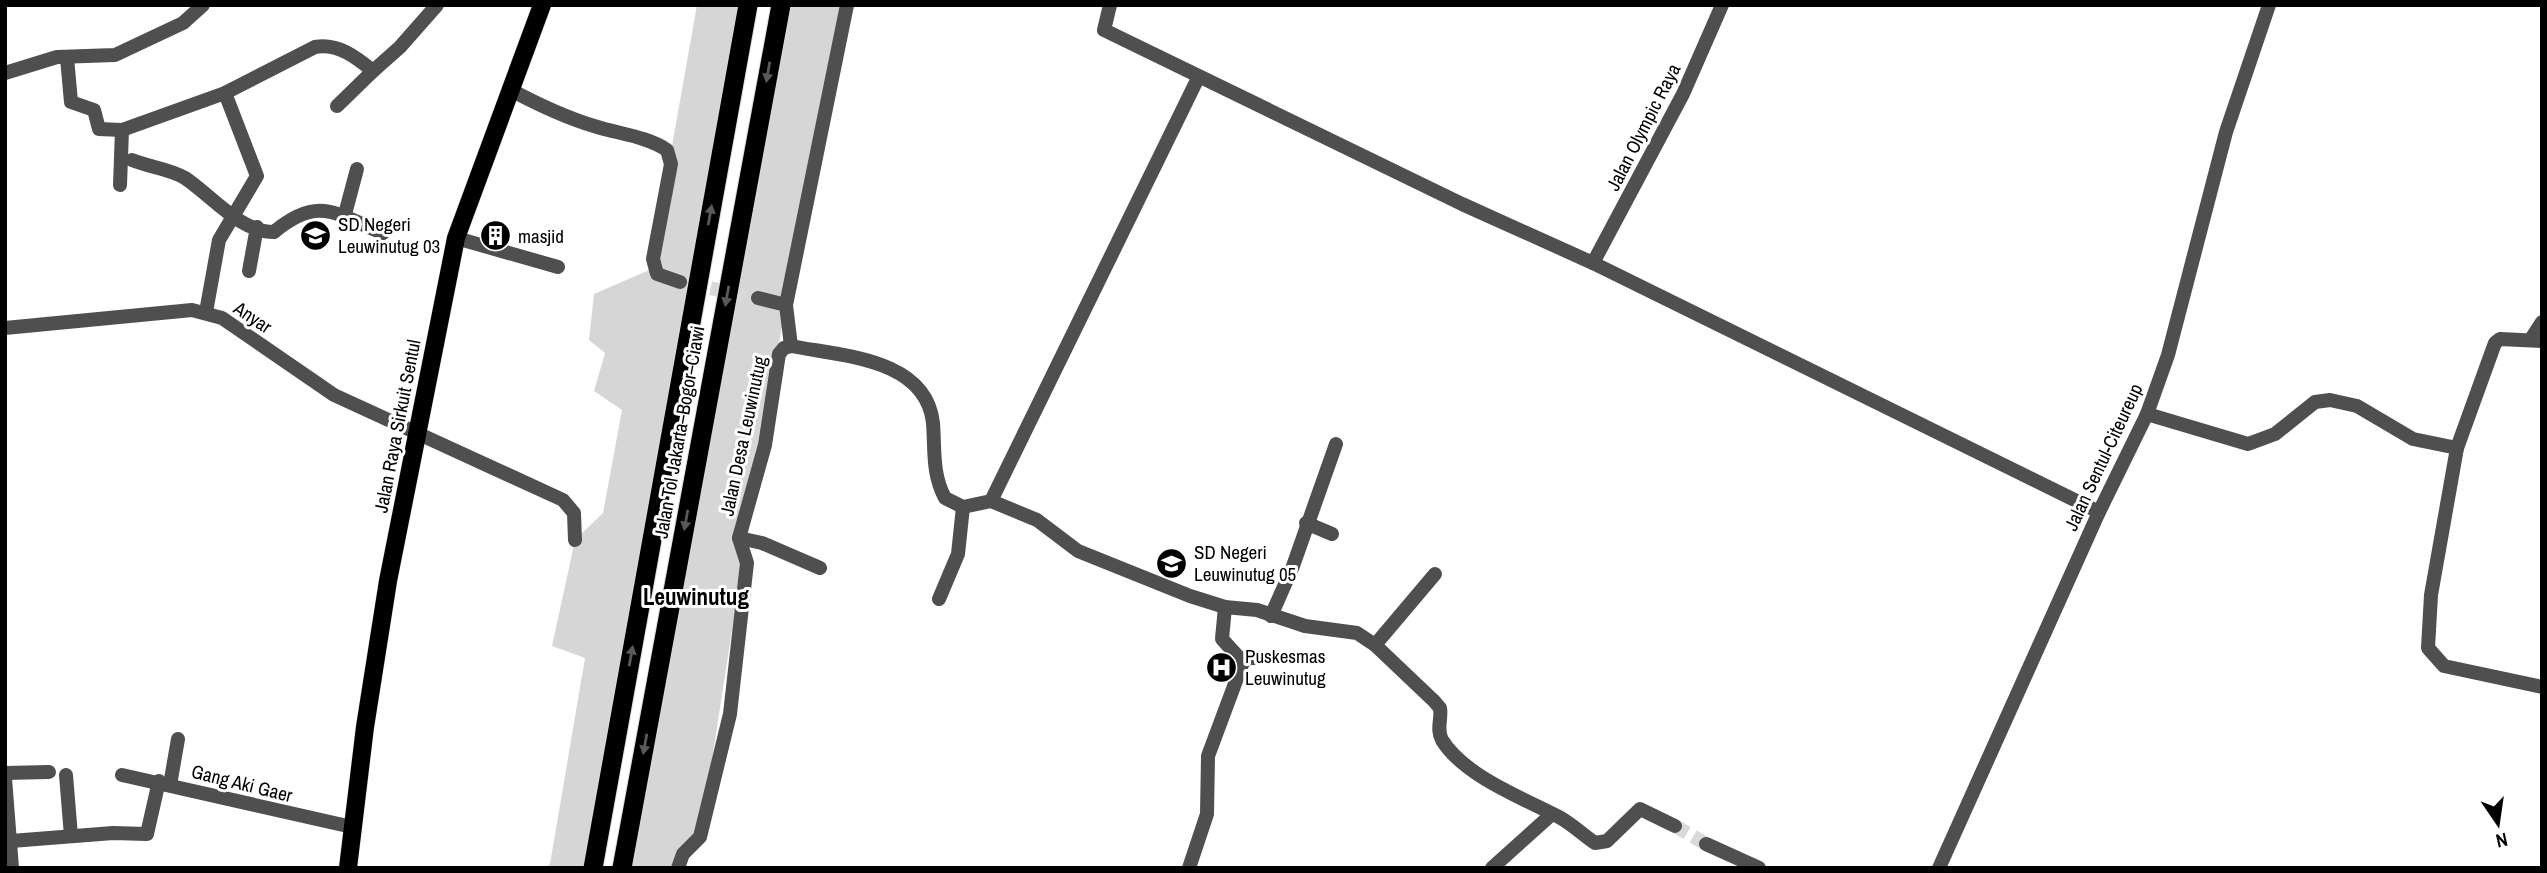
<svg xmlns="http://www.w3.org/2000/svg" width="2547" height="873" font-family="'Archivo Narrow',sans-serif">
	<rect width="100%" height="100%" fill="#fff"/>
	<g fill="#d6d6d6">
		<path d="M 697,5 L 749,5 L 592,868 L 545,868 L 550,864 L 585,658 L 552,646 L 575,540 L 603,513 L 622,410 L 594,391 L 605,353 L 589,340 L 594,294 L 654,268 L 670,157 Z"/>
		<path d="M 781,5 L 850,5 L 796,247 L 758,462 L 700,837 L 678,868 L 622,868 Z"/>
	</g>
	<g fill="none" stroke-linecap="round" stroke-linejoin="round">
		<g stroke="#d9d9d9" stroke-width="14" stroke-dasharray="14 7" stroke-linecap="butt">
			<path d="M 690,284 L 758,298"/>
			<path d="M 1675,826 L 1706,844"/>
		</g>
		<defs>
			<path id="major" d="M 348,868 L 365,727 L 388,581 L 456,238 L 542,5"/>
			<g id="highway">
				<path d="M 593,868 L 748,5"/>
				<path d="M 622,868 L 781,5"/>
			</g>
		</defs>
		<use href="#major" stroke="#dbdbdb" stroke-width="19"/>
		<use href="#highway" stroke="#dbdbdb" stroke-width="21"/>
		<g stroke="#4f4f4f" stroke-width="14">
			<path d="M 1110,5 L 1104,30 L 1462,204 L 1593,263 L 2099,512"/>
			<path d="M 67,58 L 71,102 L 94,110 L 99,129 L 122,130"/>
			<path d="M 5,73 L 57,57 L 115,55 L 183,23 L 203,5"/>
			<path d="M 509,89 C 537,104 564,117 594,126 C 619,134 646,136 667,150 L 671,164 L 653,259 L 657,274 L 680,282"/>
			<path d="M 337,106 L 373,71"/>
			<path d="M 132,160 C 149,167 171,169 185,178 C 212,196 240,232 274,232 C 319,195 335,214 383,233"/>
			<path d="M 120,185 L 122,130 L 225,93 L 315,47 C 338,43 356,57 373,71 L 400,47 L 437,5"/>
			<path d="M 344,218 L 357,169"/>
			<path d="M 456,238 L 558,267"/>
			<path d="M 1593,263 L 1683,94 L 1722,5"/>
			<path d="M 249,271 L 257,227"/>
			<path d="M 758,298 L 786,305 L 791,346"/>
			<path d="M 786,305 L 847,5"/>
			<path d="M 206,312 L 219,240 L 257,176 L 225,93"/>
			<path d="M 5,328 L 192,310 L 222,318 L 334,395 L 563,500 L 574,513 L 575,540"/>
			<path d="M 2531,339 L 2542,322"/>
			<path d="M 2542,341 L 2500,339 L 2495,343 L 2457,448 L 2431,595 L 2428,648 L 2444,666 L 2542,687"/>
			<path d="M 2147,414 L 2248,444 L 2275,434 L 2315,402 L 2330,400 L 2357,406 L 2413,439 L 2457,448"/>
			<path d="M 991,501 L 1037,520 L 1078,551 L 1190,596 L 1225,607 L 1257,610 L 1305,626 L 1357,633 L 1375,645 L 1434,701 L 1440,708 C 1442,719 1436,729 1442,740 C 1464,776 1523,798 1559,817 C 1572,824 1583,835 1595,843 L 1607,841 L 1640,809 L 1675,826"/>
			<path d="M 1306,523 L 1332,534"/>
			<path d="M 739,538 L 762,543 L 820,568"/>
			<path d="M 939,599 L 958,554 L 963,507"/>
			<path d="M 1225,607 L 1222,639 L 1243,662"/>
			<path d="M 1271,616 L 1293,566 L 1336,444"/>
			<path d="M 1375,645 L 1435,574"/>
			<path d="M 5,773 L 49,772"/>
			<path d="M 66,775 L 71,836"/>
			<path d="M 122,775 L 352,827"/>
			<path d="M 5,778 L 12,868"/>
			<path d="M 170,785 L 178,739"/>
			<path d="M 11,841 L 113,833 L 147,834 L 159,781"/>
			<path d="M 1706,844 L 1759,868"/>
			<path d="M 678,868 L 683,854 L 700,837 L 730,714 L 747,563 L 739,538 L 765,445 L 779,354 L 784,348 L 791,346 C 841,356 926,358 933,423 C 935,450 932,474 945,498 L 963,507 L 991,501 L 1198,78"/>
			<path d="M 1189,868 L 1207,814 L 1208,756 L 1243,662 L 1249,658 L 1276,658"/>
			<path d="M 1492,868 L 1552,814"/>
			<path d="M 1939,868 L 2099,512 L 2147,414 L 2168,355 L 2226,132 L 2269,5"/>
		</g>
		<use href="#major" stroke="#000" stroke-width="18"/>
		<use href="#highway" stroke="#000" stroke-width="19"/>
	</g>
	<defs><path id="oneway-solid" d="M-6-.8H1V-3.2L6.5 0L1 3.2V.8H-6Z" transform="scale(1.75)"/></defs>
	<g fill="#595959">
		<use href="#oneway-solid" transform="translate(768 72) rotate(100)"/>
		<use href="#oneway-solid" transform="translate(710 215) rotate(-80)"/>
		<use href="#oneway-solid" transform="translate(727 296) rotate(100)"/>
		<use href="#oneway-solid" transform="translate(686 520) rotate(100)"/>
		<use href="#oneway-solid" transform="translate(631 656) rotate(-80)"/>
		<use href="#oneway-solid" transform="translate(645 744) rotate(100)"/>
	</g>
	<defs>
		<symbol id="school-disc" viewBox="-11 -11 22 22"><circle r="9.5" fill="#000" stroke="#fff"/><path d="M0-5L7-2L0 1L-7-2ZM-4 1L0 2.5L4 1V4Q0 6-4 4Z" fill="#fff"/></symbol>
		<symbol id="building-disc" viewBox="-11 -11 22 22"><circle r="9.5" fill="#000" stroke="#fff"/><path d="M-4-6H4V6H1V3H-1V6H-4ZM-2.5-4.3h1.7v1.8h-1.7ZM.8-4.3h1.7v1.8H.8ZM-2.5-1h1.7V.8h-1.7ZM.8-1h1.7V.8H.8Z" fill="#fff"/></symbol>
		<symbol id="hospital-disc" viewBox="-11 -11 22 22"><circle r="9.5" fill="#000" stroke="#fff"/><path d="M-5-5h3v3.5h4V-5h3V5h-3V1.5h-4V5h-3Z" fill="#fff"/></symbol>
	</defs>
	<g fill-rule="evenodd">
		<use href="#school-disc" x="298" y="218" width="35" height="35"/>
		<use href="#building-disc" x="478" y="218" width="35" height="35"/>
		<use href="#school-disc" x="1154" y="546" width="35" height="35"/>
		<use href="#hospital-disc" x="1204" y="650" width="35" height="35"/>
	</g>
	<g text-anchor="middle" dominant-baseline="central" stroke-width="6" stroke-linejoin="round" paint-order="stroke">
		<g font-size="19" fill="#000" stroke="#fff">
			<text transform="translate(1643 127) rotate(-63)">Jalan Olympic Raya</text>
			<text transform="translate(253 317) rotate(34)">Anyar</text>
			<text transform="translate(397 426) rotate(-79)">Jalan Raya Sirkuit Sentul</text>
			<text transform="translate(679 432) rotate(-80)">Jalan Tol Jakarta–Bogor–Ciawi</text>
			<text transform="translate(743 436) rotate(-78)">Jalan Desa Leuwinutug</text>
			<text transform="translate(2103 457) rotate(-65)">Jalan Sentul-Citeureup</text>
			<text transform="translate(242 783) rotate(14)">Gang Aki Gaer</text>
		</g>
		<g font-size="19" fill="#000" stroke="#fff" text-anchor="start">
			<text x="338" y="224">SD Negeri<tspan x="338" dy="22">Leuwinutug 03</tspan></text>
			<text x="518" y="236">masjid</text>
			<text x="1194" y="552">SD Negeri<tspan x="1194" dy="22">Leuwinutug 05</tspan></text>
			<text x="1245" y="656">Puskesmas<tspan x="1245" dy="22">Leuwinutug</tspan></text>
		</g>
		<g font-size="23" font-weight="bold" fill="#000" stroke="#fff">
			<text x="696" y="596">Leuwinutug</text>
		</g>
	</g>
	<rect width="2547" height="873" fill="none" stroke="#000000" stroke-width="14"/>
	<g transform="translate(2498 824) rotate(167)" stroke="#ffffff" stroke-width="5" paint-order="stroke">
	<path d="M0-5L12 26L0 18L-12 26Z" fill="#000000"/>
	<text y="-10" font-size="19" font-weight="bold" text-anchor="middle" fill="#000000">N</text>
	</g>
</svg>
